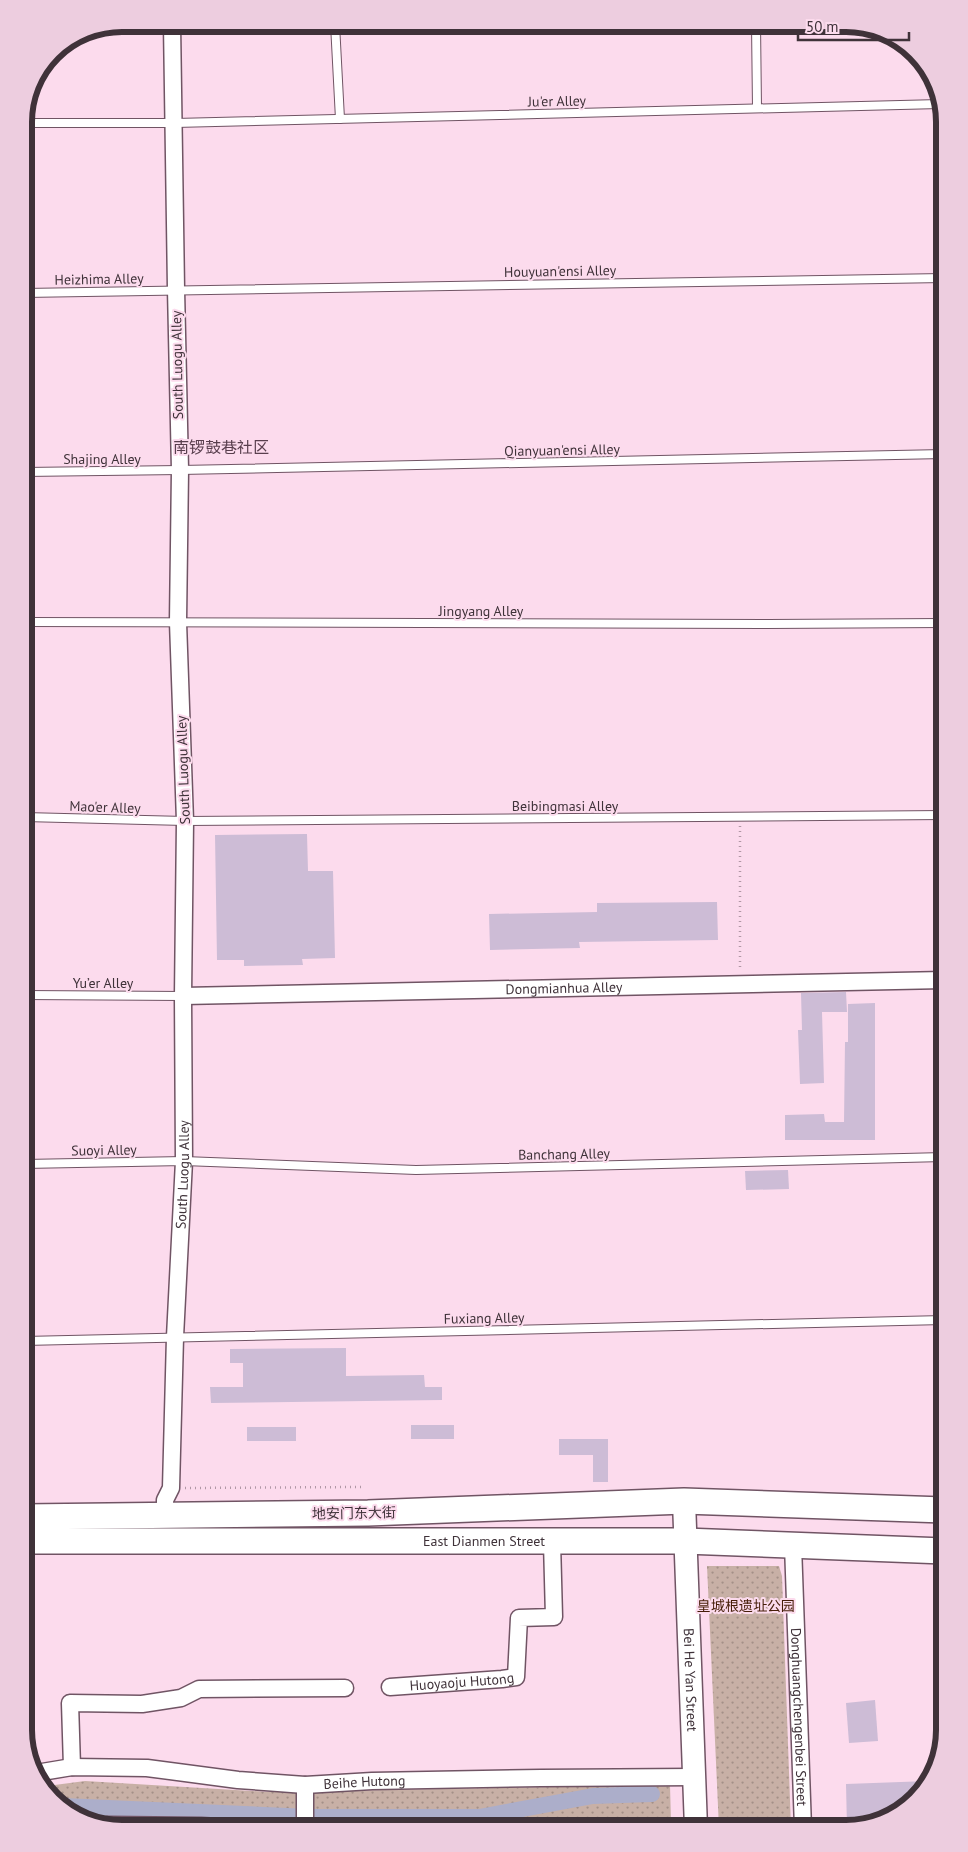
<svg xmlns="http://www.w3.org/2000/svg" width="968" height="1852" font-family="'PT Sans','Noto Sans SC',sans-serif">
	<defs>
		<pattern id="park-dots" width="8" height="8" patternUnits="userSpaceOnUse" patternTransform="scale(1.25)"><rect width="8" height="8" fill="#c8b0a6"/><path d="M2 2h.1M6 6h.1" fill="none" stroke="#a49088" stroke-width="1.8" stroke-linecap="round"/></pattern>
	</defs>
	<rect width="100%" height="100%" fill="#fcdbed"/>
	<g fill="url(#park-dots)">
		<path d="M 707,1566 L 779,1566 L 782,1576 L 791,1828 L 719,1828 Z"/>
		<path d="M 85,1781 L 269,1792 L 670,1785 L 671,1822 L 286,1827 L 163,1821 L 99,1822 L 68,1811 L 47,1786 Z"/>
	</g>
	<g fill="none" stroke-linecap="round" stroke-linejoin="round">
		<path stroke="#acaeca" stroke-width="16" d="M 63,1806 L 309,1817 L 479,1817 L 593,1796 L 652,1794"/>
	</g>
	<g fill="#cdbcd6">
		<path d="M 307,834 L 308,871 L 333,871 L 335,958 L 302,959 L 303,965 L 244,966 L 244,960 L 217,960 L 215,835 Z"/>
		<path d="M 717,902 L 718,940 L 579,942 L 580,948 L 490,950 L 489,914 L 597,912 L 597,903 Z"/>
		<path d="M 846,992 L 847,1012 L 822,1012 L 824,1083 L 800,1084 L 798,1030 L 802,1030 L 801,993 Z"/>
		<path d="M 875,1003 L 875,1140 L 785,1140 L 785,1115 L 824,1114 L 825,1122 L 844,1122 L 845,1042 L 848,1042 L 848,1004 Z"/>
		<path d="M 788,1170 L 789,1189 L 746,1190 L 745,1171 Z"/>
		<path d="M 346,1348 L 346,1376 L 424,1375 L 425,1387 L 442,1387 L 442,1400 L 211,1403 L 210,1387 L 243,1387 L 243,1363 L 230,1363 L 230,1349 Z"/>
		<rect x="411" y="1425" width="43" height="14"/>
		<rect x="247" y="1427" width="49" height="14"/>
		<path d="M 559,1439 L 608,1439 L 608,1482 L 593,1482 L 593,1455 L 559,1455 Z"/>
		<path d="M 875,1700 L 878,1741 L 849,1743 L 846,1703 Z"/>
		<path d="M 928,1781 L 927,1784 L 883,1821 L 847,1828 L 846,1784 Z"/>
	</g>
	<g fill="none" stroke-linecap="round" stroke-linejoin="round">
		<defs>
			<g id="lane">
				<path d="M 335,24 L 340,119"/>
				<path d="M 756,24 L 757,108"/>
				<path d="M 24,123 L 175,123 L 940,104"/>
				<path d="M 24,293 L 944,278"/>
				<path d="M 24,472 L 180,470 L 944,454"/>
				<path d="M 24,622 L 768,624 L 944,623"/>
				<path d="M 24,817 L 185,821 L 944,815"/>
				<path d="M 24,995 L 183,996"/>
				<path d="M 24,1164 L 184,1161 L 416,1170 L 944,1157"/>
				<path d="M 24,1341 L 944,1320"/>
			</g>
			<g id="street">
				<path id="s1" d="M 183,996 L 944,980"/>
				<path id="s2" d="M 165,1514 L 165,1500 L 171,1488 L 175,1337 L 184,1161 L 183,996 L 185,821 L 178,622 L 180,470 L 176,289 L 172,24"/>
				<path id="s3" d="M 793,1545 L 803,1828"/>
				<path id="s4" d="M 390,1687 L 502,1679 L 516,1677 L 519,1618 L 554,1617 L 552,1542"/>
				<path d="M 72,1767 L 70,1703 L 142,1704 L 181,1698 L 199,1689 L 345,1688"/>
				<path id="s5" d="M 36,1773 L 72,1767 L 147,1768 L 238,1780 L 305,1785 L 372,1781 L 541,1778 L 694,1777"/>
				<path d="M 305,1785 L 305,1828"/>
				<path d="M 107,1825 L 201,1826 L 238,1828"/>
				<path d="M 616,1828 L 696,1827"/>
			</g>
			<g id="secondary">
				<path id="s6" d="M 684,1501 L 696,1828"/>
			</g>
			<g id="primary">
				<path d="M 24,1517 L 368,1513 L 684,1501 L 944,1510"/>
				<path id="s7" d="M 24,1541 L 685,1541 L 944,1551"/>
			</g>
		</defs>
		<use href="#lane" stroke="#705464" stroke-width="10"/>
		<use href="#street" stroke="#705464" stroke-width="19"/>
		<use href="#secondary" stroke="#705464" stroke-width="25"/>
		<use href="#primary" stroke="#705464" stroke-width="28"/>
		<g stroke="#b097a5" stroke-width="2.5" stroke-dasharray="1 4" stroke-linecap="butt">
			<path d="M 740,826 L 740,970"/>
			<path d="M 185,1488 L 361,1487"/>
		</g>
		<use href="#lane" stroke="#fff" stroke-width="8"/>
		<use href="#street" stroke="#fff" stroke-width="16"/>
		<use href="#secondary" stroke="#fff" stroke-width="22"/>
		<use href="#primary" stroke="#fff" stroke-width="25"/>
	</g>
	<g text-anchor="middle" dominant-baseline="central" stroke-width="4" stroke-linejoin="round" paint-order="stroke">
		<g font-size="14" fill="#3f3239" stroke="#fcdbed">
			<text transform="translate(557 101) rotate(-1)">Ju'er Alley</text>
			<text transform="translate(560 271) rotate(-1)">Houyuan'ensi Alley</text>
			<text transform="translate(99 279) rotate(-1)">Heizhima Alley</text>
			<text transform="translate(177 365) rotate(-91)">South Luogu Alley</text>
			<text transform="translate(562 450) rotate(-1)">Qianyuan'ensi Alley</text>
			<text x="102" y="459">Shajing Alley</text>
			<text x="481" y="611">Jingyang Alley</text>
			<text transform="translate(183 770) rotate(-92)">South Luogu Alley</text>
			<text x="565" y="806">Beibingmasi Alley</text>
			<text transform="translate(105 807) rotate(2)">Mao'er Alley</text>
			<text x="103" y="983">Yu’er Alley</text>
			<text stroke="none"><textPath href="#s1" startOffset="381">Dongmianhua Alley</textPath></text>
			<text transform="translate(104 1150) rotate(-1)">Suoyi Alley</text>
			<text transform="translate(564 1154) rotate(-1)">Banchang Alley</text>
			<text stroke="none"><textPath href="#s2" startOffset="341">South Luogu Alley</textPath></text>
			<text transform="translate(484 1318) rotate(-1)">Fuxiang Alley</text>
			<text transform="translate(354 1513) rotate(-1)">地安门东大街</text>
			<text stroke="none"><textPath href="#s7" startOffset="460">East Dianmen Street</textPath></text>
			<text stroke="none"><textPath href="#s4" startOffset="72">Huoyaoju Hutong</textPath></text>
			<text stroke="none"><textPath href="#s6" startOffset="179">Bei He Yan Street</textPath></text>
			<text stroke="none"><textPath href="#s3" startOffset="172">Donghuangchengenbei Street</textPath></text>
			<text stroke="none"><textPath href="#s5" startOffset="330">Beihe Hutong</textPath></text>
		</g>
		<g font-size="14" fill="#461d08" stroke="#fcdbed">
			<text x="746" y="1606">皇城根遗址公园</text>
		</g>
		<g font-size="16" fill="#593f4e" stroke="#fcdbed">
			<text x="221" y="447">南锣鼓巷社区</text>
		</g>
	</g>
	<path d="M0 0H968V1852H0ZM122 32H846A90 90 0 0 1 936 122V1730A90 90 0 0 1 846 1820H122A90 90 0 0 1 32 1730V122A90 90 0 0 1 122 32Z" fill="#edcddf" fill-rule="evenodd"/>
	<path fill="none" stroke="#3f3239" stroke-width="6" d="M122 32H846A90 90 0 0 1 936 122V1730A90 90 0 0 1 846 1820H122A90 90 0 0 1 32 1730V122A90 90 0 0 1 122 32Z"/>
	<path d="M798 32v8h111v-8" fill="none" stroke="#3f3239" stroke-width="2.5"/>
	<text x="806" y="32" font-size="15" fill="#3f3239" stroke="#fcdbed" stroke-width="4" paint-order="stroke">50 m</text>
</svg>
